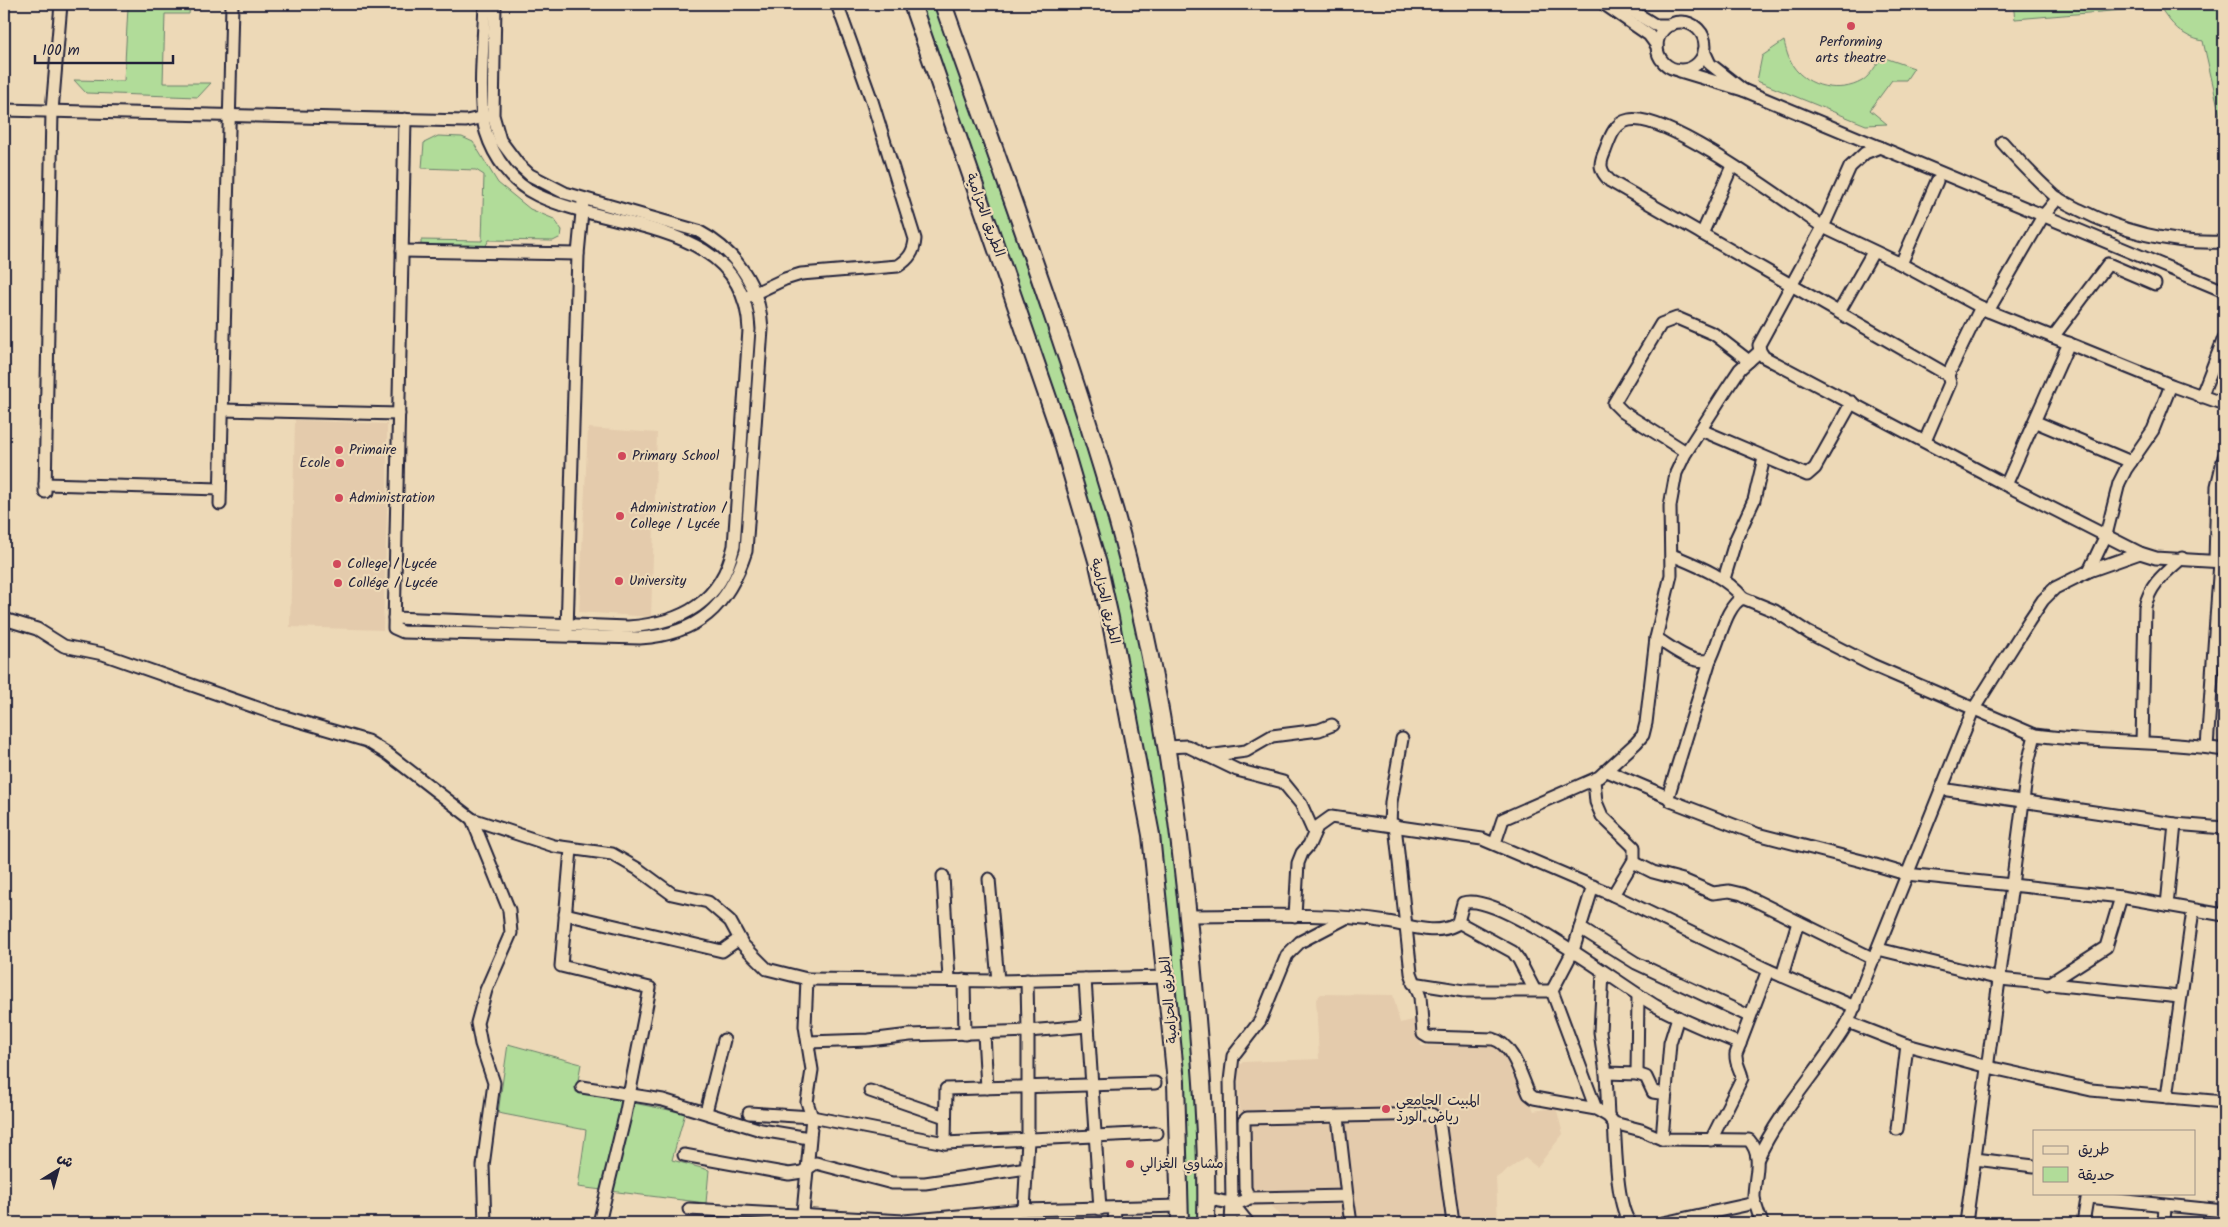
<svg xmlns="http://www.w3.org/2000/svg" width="2228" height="1227" font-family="Kalam,'Playpen Sans Arabic',sans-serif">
	<rect width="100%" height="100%" fill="#edd9b7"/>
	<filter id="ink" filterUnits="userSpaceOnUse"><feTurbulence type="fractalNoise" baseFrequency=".02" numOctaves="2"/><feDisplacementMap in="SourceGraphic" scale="10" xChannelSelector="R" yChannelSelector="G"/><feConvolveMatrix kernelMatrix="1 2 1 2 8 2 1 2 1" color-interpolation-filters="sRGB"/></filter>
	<g filter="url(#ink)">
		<g fill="#e4cbac">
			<path d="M 295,420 L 387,424 L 387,509 L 383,630 L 290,627 Z"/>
			<path d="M 588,428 L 657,433 L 651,617 L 579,612 Z"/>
			<path d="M 1321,994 L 1393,995 L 1400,1023 L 1417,1019 L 1421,1046 L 1496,1046 L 1504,1051 L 1534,1111 L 1556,1107 L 1563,1134 L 1537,1167 L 1525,1158 L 1496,1178 L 1498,1223 L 1288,1223 L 1271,1205 L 1248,1207 L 1242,1194 L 1238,1067 L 1243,1062 L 1319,1059 L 1316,999 Z"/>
		</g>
		<g fill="#b1dc99" stroke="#6a7f6a">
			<path d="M 112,4 L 190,4 L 189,14 L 165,14 L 163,83 L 211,83 L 198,97 L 86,93 L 74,80 L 124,81 L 128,7 Z"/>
			<path d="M 916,4 L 934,4 L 1066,381 L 1124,570 L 1173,817 L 1199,1124 L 1199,1223 L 1184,1223 L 1180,1077 L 1108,587 Z"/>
			<path d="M 2013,4 L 2224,4 L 2224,120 L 2221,120 L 2203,41 C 2182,37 2171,24 2160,7 L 2015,19 Z"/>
			<path d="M 1784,41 C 1786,50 1788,58 1793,66 C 1807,87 1840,94 1862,81 C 1871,75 1876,65 1882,57 L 1914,68 L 1906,80 L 1892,80 L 1870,110 L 1887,124 L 1866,125 L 1757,81 L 1762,56 Z"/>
			<path d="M 438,136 L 462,137 L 473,142 L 498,183 L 530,209 L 554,219 L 562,230 L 561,237 L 553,241 L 489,240 L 485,247 L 421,246 L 421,240 L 482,241 L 484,175 L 476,170 L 422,168 L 424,143 Z"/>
			<path d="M 508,1044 L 581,1064 L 576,1092 L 685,1113 L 672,1160 L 709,1170 L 706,1203 L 578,1187 L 586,1130 L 498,1113 Z"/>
		</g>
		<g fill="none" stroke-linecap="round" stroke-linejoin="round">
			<defs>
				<g id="minor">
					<path d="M 1604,4 L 1649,35 L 1657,46"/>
					<path d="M 1621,4 L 1655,25 L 1671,25"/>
					<circle cx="1681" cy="46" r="24"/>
					<path d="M 1680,71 L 1743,90 L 1710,64 L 1704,51"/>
					<path d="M 1743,90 L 2224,291"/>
					<path d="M 4,110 L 466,121 L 489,116"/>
					<path d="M 405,119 L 394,628 L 403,632 L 640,638 C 698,634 728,607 746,551 L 762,329 C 760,286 736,251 698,231 L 565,193 L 530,175 L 518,164 L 500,140 L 493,115 L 495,4"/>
					<path d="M 2002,142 C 2019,161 2037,180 2056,197 C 2063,202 2072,206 2080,210 C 2125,233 2174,244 2224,242"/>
					<path d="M 1880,147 L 1865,153 L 1850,167 L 1823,227 C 1788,203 1667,112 1629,120 C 1614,123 1610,138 1605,151 C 1599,164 1599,170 1610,181 L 1948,375 L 1950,383 L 1925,441"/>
					<path d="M 1702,234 L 1732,166"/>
					<path d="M 402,251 L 578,254"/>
					<path d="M 1901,264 L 1937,181"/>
					<path d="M 2155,284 L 2108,264 L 2053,337 L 2171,385 L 2224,404"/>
					<path d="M 749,296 L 785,279 L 801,274 L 898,266 C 909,259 914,252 915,239 L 872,101 L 837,4"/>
					<path d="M 1988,311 L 2043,216 L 2058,198"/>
					<path d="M 1839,312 L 1873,252"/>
					<path d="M 2069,343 L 2006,485 L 2140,553 L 2156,558 L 2224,562"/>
					<path d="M 1948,375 L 1981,307"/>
					<path d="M 2201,397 L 2224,338"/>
					<path d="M 223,410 L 399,414"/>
					<path d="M 2036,422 L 2131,462"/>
					<path d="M 1701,430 L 1807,475 L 1815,468 L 1852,402"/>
					<path d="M 1686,452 L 1623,412 L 1614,403 L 1661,324 L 1677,318 L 1714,334 L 1749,361"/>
					<path d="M 45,484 L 220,489"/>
					<path d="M 2006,485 L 1764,357 L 1760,351 L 1759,345 L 1823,227 L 1901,264 L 1988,311 L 2053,337"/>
					<path d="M 45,492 L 52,111 L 61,4"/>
					<path d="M 220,504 L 232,4"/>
					<path d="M 1672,555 C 1698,566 1725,576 1743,598"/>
					<path d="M 2215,561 L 2217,486 L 2224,457"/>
					<path d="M 2089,571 L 2106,535 L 2119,483 L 2126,469 L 2153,430 L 2171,385"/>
					<path d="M 1724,579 L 1736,539 L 1754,500 L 1764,458"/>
					<path d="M 394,618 L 628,627 C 683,623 721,602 734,546 L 749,330 C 745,219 611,231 537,195 C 513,184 494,158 486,132 C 477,103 484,36 485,4"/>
					<path d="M 4,619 L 37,629 L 64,646 L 103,654 L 275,714 L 367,741 L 388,754 L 472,819 L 554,846 L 612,854 L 638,869 L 672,894 L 708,902 L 730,921 L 743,945 L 767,969 L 807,979 L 805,1026 L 812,1070 L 807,1102 L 812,1117 L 802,1223"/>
					<path d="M 567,631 L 578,254 L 583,202"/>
					<path d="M 1656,638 C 1671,647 1692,665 1710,660 C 1719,644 1726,604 1743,598 L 1775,611 L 1809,633 L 1872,665 L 2035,735 C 2098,744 2162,740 2224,750"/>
					<path d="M 1710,660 L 1668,797 L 1671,801 L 1757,834 L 1862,861 L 1906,874 L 2012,885 L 2028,763 L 2035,735"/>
					<path d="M 2142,742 L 2145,607 C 2150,584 2165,573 2182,558"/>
					<path d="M 1167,747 L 1187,746 L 1237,770 L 1283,782 L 1301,804 L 1314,833"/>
					<path d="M 2207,747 L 2220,562"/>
					<path d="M 1207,756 L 1246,751 L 1272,736 L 1319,730 L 1332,725"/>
					<path d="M 1607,771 L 1668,797"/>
					<path d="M 1594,780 L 1596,802 L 1602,816 L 1634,847 L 1634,860 L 1613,895"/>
					<path d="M 1941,789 L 2175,824 L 2224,828"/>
					<path d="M 472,819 L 509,910 L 511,933 L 486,990 L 477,1023 L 481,1044 L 494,1083 L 483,1166 L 485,1223"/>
					<path d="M 1390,825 L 1391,802 L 1402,739"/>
					<path d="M 1395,825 L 1411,973 L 1420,997 L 1423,1034 L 1428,1037 L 1493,1039 C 1513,1044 1521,1076 1529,1094 L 1534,1098 L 1596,1109 L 1608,1116 L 1614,1123 L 1641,1130 L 1662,1139 L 1749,1140 C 1764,1157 1754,1176 1754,1197 C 1755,1206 1759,1215 1762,1223"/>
					<path d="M 1495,843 L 1503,819 L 1599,777 L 1636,743 L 1643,735 L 1646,723 L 1656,638 L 1671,575 L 1670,506 L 1676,473 L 1685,454 L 1726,390 L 1740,369 L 1760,351"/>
					<path d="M 571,849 L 561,966 L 650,988 L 625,1116 L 599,1223"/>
					<path d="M 1633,862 L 1653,872 L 1683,880 L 1713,893 L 1729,891 L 1742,894 L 1874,959"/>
					<path d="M 943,876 L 949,979"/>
					<path d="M 989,879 L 998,981"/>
					<path d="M 1593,886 L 1573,951 L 1552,991 L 1596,1109"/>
					<path d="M 2167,905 L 2175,824"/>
					<path d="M 565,914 L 722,951 L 739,939"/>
					<path d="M 1189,916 C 1254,916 1323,912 1387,922 C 1409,925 1434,936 1455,925 L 1458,922 L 1463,903 C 1497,890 1621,986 1656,1006 C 1683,1021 1712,1032 1740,1044"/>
					<path d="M 1295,916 L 1298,863 L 1302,853 L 1309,845 L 1317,827 L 1331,817 L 1482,839 L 1613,895 L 1768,970 L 1736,1054 C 1735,1064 1741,1069 1742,1078 L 1711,1140"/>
					<path d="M 1458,922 L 1513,952 L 1519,960 L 1534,989"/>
					<path d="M 1580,928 L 1636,963 L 1749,1016"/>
					<path d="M 1878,949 L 2000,979 L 2180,997"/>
					<path d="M 1768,970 L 1855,1007"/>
					<path d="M 1603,972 L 1600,1032 L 1606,1073 L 1608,1116"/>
					<path d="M 1782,976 L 1798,922"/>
					<path d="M 807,979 L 998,981 L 1167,977"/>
					<path d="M 1085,979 L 1100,1209"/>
					<path d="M 964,980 L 965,1034"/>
					<path d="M 1413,983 L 1464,991 L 1552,991"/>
					<path d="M 2047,985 L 2106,947 L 2121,897"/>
					<path d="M 1848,1022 L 1907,1045 L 1988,1067 L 2091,1090 L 2224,1102"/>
					<path d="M 1088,1026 L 1028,1031 L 1028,1140 L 1024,1210 L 1180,1206"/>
					<path d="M 984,1034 L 987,1088"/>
					<path d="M 808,1042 L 869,1040 L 910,1035 L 1028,1031 L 1027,980"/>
					<path d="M 1606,1073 L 1637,1074 L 1638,995"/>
					<path d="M 1637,1074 L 1646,1077 L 1653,1092 L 1666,1094"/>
					<path d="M 582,1087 L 663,1100 L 761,1130 L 809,1138"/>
					<path d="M 870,1091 L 945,1117"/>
					<path d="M 2167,1097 L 2193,910"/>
					<path d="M 706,1112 L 724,1040"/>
					<path d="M 749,1113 L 812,1117 L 945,1143 L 1157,1133"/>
					<path d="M 1614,1123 C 1616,1148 1616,1204 1630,1223"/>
					<path d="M 1897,1129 L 1907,1045"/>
					<path d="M 1662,1139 L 1670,1043 L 1678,1017"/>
					<path d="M 945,1143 L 946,1089 L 1155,1083"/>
					<path d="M 684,1155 L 789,1174 L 802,1172 L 816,1163 L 892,1183 L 925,1183 L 1027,1168"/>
					<path d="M 1758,1158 C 1781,1108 1821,1069 1848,1022 L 1973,710 L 2029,621 L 2043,600 L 2055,588 L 2089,571 L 2140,553"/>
					<path d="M 1975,1159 L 2034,1166"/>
					<path d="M 1347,1196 L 1351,1223"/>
					<path d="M 2088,1197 L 2224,1211"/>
					<path d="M 1207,1198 C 1220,1201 1238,1207 1249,1198 L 1347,1196 L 1338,1117"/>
					<path d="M 1249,1198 L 1245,1188 L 1244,1121 L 1247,1118 L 1431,1114 L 1439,1120 L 1453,1223"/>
					<path d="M 1232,1203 L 1248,1223"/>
					<path d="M 689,1209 L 904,1221 L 1024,1210"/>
					<path d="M 1114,1223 L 1115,1208"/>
					<path d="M 1231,1223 L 1232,1203 L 1230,1081 L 1233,1056 L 1260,1021 L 1287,955 L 1300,942 L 1344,919"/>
					<path d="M 1663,1223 L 1755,1203"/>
					<path d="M 1966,1223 L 2012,885 L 2121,897 L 2224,915"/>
					<path d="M 2083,1223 L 2088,1193"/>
					<path d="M 2164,1223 L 2165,1206"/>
				</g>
				<g id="highway">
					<path d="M 912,4 L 1057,424 L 1098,564 L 1110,618 L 1151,835 L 1176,1082 L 1180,1223"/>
					<path d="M 943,4 C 1002,172 1065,340 1115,512 C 1159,666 1181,825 1194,984 C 1201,1064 1208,1143 1206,1223"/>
				</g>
			</defs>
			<use href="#minor" stroke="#22223b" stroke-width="15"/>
			<use href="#highway" stroke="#22223b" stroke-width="20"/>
			<use href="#minor" stroke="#edd9b7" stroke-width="11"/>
			<use href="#highway" stroke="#edd9b7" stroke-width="16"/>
		</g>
	</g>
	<g fill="#d1495b" stroke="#edd9b7" stroke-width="2">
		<circle cx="1851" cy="26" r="5"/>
		<circle cx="339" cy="450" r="5"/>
		<circle cx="622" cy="456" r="5"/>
		<circle cx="340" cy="463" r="5"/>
		<circle cx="339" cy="498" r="5"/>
		<circle cx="620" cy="516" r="5"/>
		<circle cx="337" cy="564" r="5"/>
		<circle cx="619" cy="581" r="5"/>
		<circle cx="338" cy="583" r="5"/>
		<circle cx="1386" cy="1109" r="5"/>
		<circle cx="1130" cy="1164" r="5"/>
	</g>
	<g text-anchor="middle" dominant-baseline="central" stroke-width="4.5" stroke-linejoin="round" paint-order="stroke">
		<g font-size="14" fill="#22223b" stroke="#edd9b7" text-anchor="start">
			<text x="1851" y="42" text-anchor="middle">Performing<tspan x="1851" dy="16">arts theatre</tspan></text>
			<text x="349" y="450">Primaire</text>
			<text x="632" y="456">Primary School</text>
			<text x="330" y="463" text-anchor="end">Ecole</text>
			<text x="349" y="498">Administration</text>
			<text x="630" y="508">Administration /<tspan x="630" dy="16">College / Lycée</tspan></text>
			<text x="347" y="564">College / Lycée</text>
			<text x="629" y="581">University</text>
			<text x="348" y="583">Collége / Lycée</text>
			<text x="1396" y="1101">المبيت الجامعي<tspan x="1396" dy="16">رياض الورد</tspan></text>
			<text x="1140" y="1164">مشاوي الغزالي</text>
		</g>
		<g font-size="14" fill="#22223b" stroke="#edd9b7">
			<text transform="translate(985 215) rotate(70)">الطريق الحزامية</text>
			<text transform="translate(1105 601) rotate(77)">الطريق الحزامية</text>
			<text transform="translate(1169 1000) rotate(-95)">الطريق الحزامية</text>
		</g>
	</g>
	<rect width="2228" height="1227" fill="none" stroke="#edd9b7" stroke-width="20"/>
	<rect x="10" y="10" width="2208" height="1207" fill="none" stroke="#22223b" stroke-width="2" filter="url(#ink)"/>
	<rect x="2033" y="1130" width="162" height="65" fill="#edd9b7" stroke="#9c9085"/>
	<rect x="2043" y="1146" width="25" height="8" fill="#edd9b7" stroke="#9c9085"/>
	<text x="2078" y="1154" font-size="15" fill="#22223b">طريق</text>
	<rect x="2043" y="1167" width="25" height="15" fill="#b1dc99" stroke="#9c9085"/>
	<text x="2078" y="1180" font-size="15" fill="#22223b">حديقة</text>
	<g transform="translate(58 1170) rotate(37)" stroke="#edd9b7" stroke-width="4" paint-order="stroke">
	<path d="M0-4L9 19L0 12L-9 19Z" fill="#22223b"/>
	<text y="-8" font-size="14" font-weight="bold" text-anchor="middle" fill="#22223b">ش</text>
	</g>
	<path d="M35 55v8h138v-8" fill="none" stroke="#22223b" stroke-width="2.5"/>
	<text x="42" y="55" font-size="15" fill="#22223b" stroke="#edd9b7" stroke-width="4" paint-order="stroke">100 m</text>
</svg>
